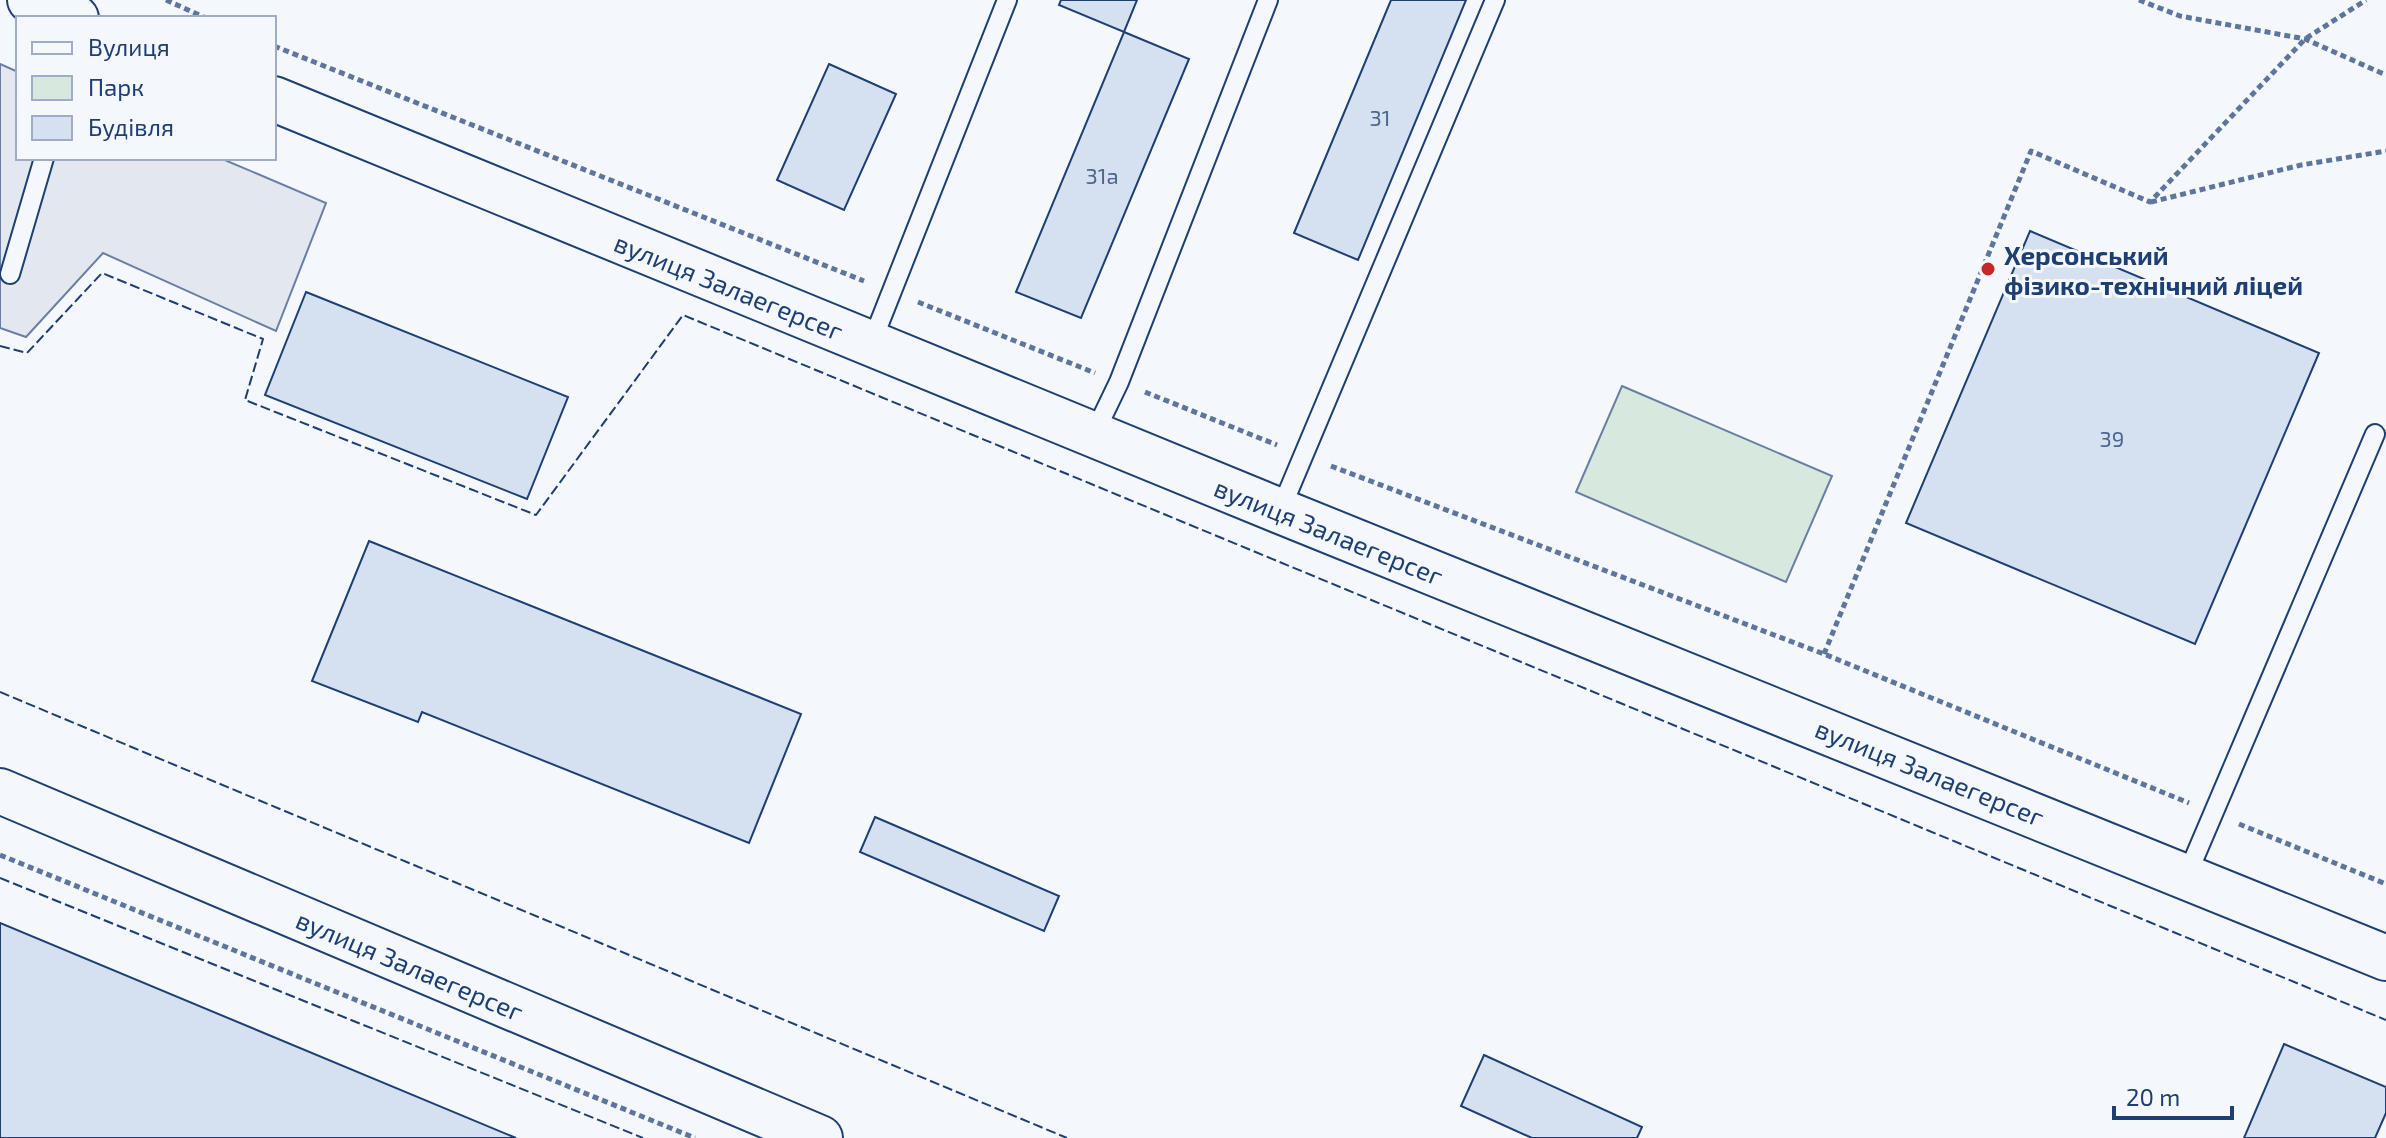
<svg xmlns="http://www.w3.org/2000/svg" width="2386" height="1138" font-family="'Exo 2',sans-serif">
	<rect width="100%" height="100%" fill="#f4f7fb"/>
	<path fill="#d7e8df" stroke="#687fa3" stroke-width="2" d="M 1622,386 L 1832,476 L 1786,582 L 1576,492 Z"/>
	<path fill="#e3e8f0" stroke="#687fa3" stroke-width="2" d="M 0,64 L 18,72 L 18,158 L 220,158 L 326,203 L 276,331 L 103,253 L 26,337 L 0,328 Z"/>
	<g fill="#d5e0f0" stroke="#1d3f73" stroke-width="2">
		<path d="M 1061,0 L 1137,0 L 1124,32 L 1059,5 Z"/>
		<path d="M 1391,0 L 1466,0 L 1358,260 L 1294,233 Z"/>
		<path d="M 1124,32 L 1189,59 L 1081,318 L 1016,292 Z"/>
		<path d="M 829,64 L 896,94 L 844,210 L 777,180 Z"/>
		<path d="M 2030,231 L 2319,353 L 2195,644 L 1906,523 Z"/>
		<path d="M 306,292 L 568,397 L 527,499 L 265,395 Z"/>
		<path d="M 369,541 L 801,714 L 749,843 L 422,712 L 418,722 L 312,681 Z"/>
		<path d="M 875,817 L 1059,896 L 1044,931 L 860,852 Z"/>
		<path d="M 0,923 L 516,1138 L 0,1138 Z"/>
		<path d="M 2284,1044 L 2386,1087 L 2386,1113 L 2375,1138 L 2244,1138 Z"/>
		<path d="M 1484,1055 L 1642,1127 L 1637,1138 L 1532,1138 L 1461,1106 Z"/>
	</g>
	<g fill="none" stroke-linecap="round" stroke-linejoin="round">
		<defs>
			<g id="service">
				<path d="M 10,274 L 44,158"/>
				<path d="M 871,344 L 1007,0"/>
				<path d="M 1094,434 L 1119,382 L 1268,0"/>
				<path d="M 1280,511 L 1495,0"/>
				<path d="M 2187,875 L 2375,434"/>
			</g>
			<g id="secondary">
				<path d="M 30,0 L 76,18"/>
				<path d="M 274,99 L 1280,511 L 2386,958"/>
				<path d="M 0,791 L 820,1138"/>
			</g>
		</defs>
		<use href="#service" stroke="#1d3f73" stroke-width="22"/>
		<use href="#secondary" stroke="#1d3f73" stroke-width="48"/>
		<g stroke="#5e769c" stroke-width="5" stroke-dasharray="6 4" stroke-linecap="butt">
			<path d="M 166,0 L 206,18"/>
			<path d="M 2139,0 L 2180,16 L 2305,39 L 2386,75"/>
			<path d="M 274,46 L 864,281"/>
			<path d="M 2151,202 L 2301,165 L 2386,151"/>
			<path d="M 918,302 L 1095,373"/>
			<path d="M 1145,392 L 1277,445"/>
			<path d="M 1331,466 L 1824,654 L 2189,803"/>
			<path d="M 1824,654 L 2031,151 L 2150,202 L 2305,39 L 2366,0"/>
			<path d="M 2239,824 L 2386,884"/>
			<path d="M 0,855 L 695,1138"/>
		</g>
		<use href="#service" stroke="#f4f7fb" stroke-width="18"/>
		<use href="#secondary" stroke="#f4f7fb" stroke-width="44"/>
		<g stroke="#1d3f73" stroke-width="2" stroke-dasharray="10 4" stroke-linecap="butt">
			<path d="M 0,346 L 27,353 L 102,273 L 263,339 L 245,400 L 536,515 L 683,315 L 2386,1020"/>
			<path d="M 0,692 L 1067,1138"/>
			<path d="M 0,878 L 643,1138"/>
		</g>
	</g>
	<circle fill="#c62828" stroke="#f4f7fb" stroke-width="3" cx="1988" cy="269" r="8"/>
	<g text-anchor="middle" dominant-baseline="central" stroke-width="6" stroke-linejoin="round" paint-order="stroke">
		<g font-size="22" fill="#4b6792">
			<text x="1380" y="117">31</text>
			<text x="1102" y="175">31а</text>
			<text x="2112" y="438">39</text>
		</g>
		<g font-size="26" font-weight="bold" fill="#1d3f73" stroke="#f4f7fb" text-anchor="start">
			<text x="2004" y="254">Херсонський<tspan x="2004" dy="30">фізико-технічний ліцей</tspan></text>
		</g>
		<g font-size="26" fill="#1d3f73" stroke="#f4f7fb">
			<text transform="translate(729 286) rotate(22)">вулиця Залаегерсег</text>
			<text transform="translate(1329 531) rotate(22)">вулиця Залаегерсег</text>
			<text transform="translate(1930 772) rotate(22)">вулиця Залаегерсег</text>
			<text transform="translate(410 965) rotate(23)">вулиця Залаегерсег</text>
		</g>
	</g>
	<rect x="16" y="16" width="260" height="144" fill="#f4f7fb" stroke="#9eadc5" stroke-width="2"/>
	<rect x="32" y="42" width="40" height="12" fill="#f4f7fb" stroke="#9eadc5" stroke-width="2"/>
	<text x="88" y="56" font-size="24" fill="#1d3f73">Вулиця</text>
	<rect x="32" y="76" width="40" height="24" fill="#d7e8df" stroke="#9eadc5" stroke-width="2"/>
	<text x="88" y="96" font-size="24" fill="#1d3f73">Парк</text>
	<rect x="32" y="116" width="40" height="24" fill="#d5e0f0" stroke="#9eadc5" stroke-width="2"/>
	<text x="88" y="136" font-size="24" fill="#1d3f73">Будівля</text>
	<path d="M2114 1106v12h118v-12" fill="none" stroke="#1d3f73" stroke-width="4"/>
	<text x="2126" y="1106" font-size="24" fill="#1d3f73" stroke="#f4f7fb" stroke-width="6" paint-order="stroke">20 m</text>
</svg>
